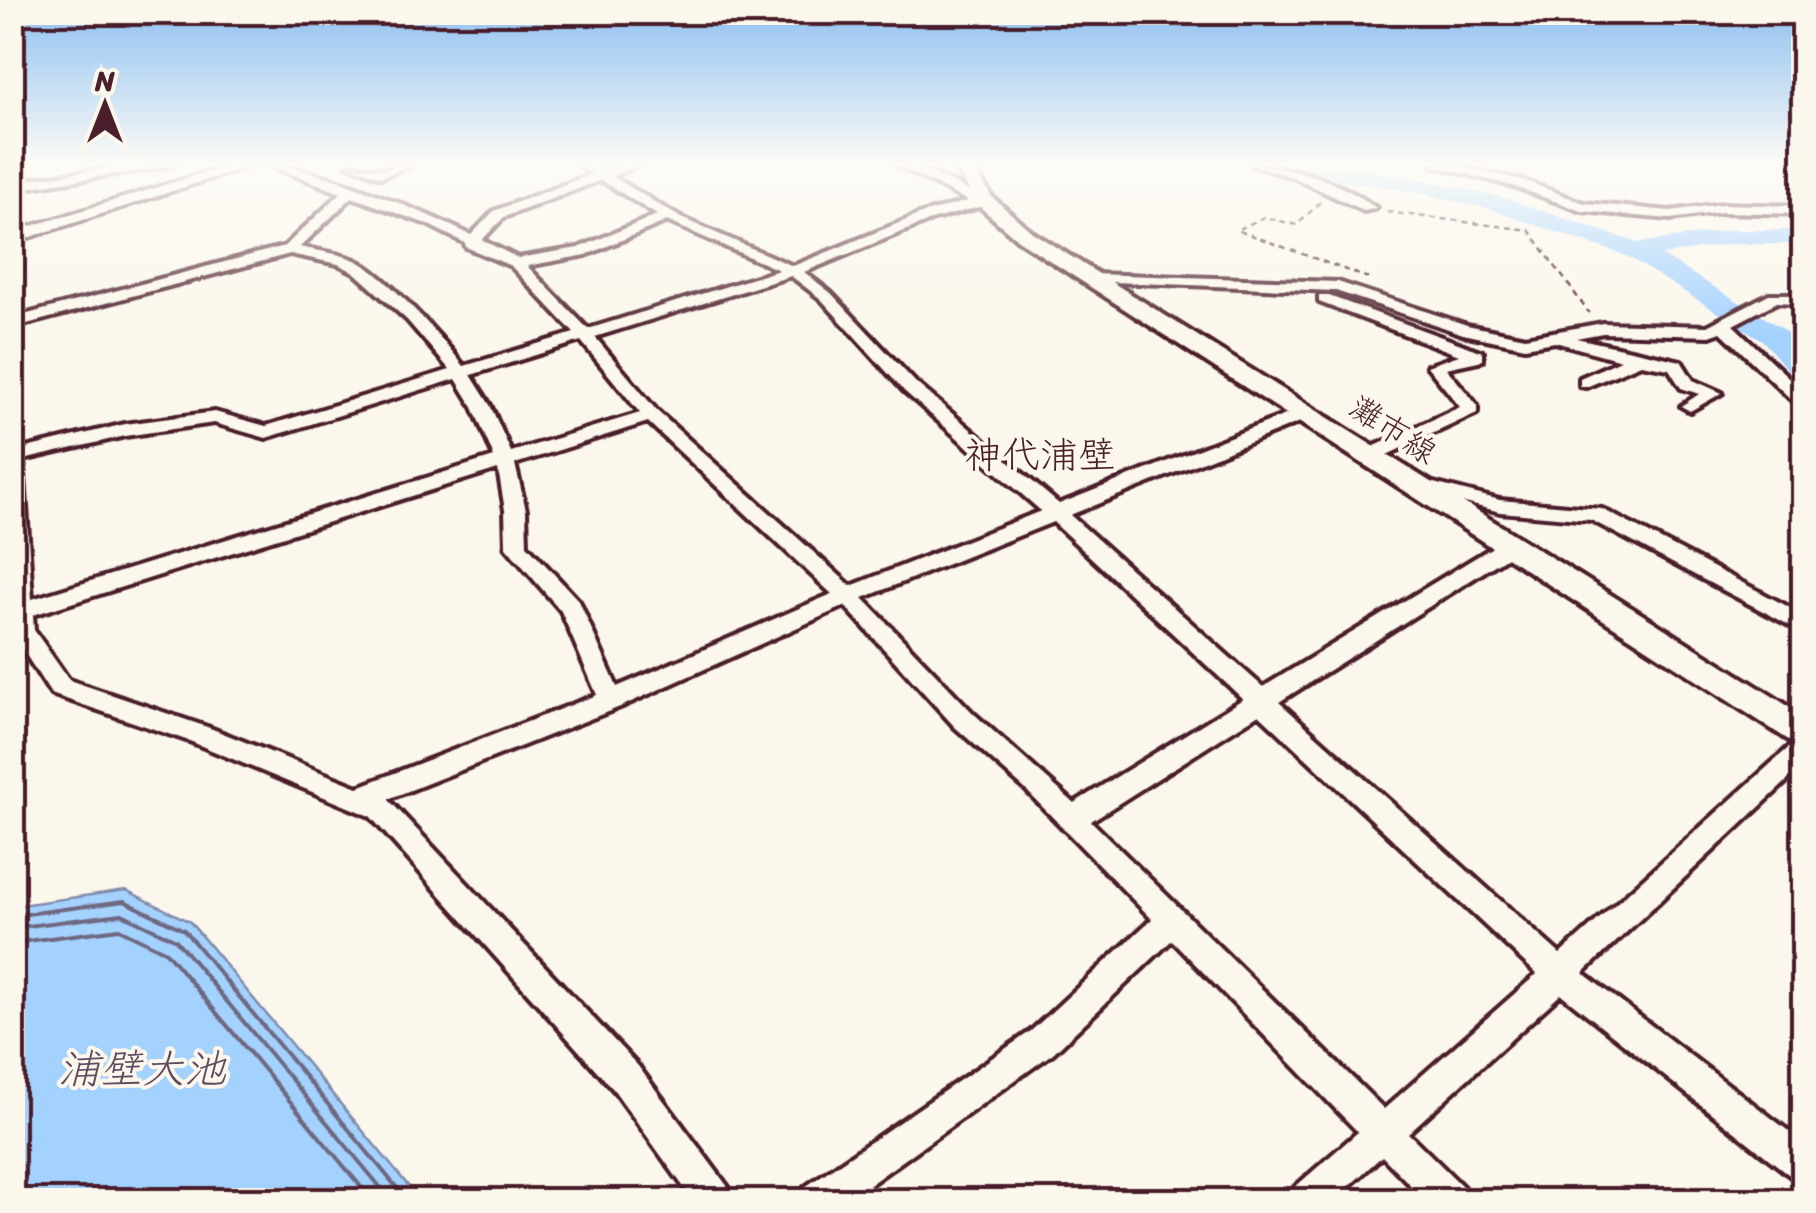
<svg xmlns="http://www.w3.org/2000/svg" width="1816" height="1213" font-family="Sriracha,'Klee One',sans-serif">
	<rect width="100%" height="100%" fill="#fbf7ec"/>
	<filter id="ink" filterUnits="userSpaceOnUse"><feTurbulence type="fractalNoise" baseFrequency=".01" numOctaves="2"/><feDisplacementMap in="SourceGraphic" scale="20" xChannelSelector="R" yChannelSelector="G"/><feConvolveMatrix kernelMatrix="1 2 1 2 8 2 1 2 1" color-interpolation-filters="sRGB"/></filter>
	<g filter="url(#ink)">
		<path fill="#a4d2ff" stroke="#808aaa" stroke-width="2.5" d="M 126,890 L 190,922 L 420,1200 L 13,1200 L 13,906 Z"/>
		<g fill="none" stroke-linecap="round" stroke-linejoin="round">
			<g stroke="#6e6780" stroke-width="4">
				<path d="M 12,916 L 124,901 L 184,930 L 407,1200"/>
				<path d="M 12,928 L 122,914 L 176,940 L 391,1200"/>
				<path d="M 12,943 L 119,929 L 166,952 L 372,1200"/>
			</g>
			<path fill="#a4d2ff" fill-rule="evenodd" d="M 1265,165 L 1324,165 L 1399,175 L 1501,197 L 1638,243 L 1731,230 L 1804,230 L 1804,244 L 1731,244 L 1661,255 L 1782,328 L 1804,351 L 1804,379 L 1793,376 L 1762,340 L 1627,256 L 1487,208 L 1399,189 L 1276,172 Z"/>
			<defs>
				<g id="minor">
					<path d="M 128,165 L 174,165 L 12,190 L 12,182 Z"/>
					<path d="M 269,165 C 314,165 428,214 471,235 L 494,211 L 592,174 L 578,165 L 593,165 L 603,170 L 620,165 L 638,165 L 612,176 L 681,218 L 793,266 L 921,214 L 968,201 L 897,165 C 928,165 959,190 990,198 L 990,204 L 931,220 L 804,272 L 831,293 L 916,383 L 1059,504 L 1298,410 L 1310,410 L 1310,418 L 1070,515 L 1263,687 L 1501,542 L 1515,542 L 1519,547 L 1515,552 L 1279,702 L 1560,954 L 1795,742 L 1804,739 L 1804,765 L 1583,973 L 1804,1143 L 1804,1182 L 1792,1177 L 1561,994 L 1408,1133 L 1463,1187 L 1468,1200 L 1425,1200 L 1382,1156 L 1334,1200 L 1290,1200 L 1295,1187 L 1358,1132 L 1172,940 L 1053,1053 L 848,1200 L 800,1200 L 805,1187 L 1031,1031 L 1152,919 L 1025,789 L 955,727 L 845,606 L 620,707 L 388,799 L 638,1066 L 728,1187 L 733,1200 L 693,1200 L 614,1090 L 370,816 L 192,742 L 51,694 L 12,633 L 12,428 L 21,433 L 22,449 L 125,424 L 215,412 L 266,426 L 450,370 L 407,320 L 354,272 L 338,264 L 290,254 L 12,328 L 12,318 L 285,246 L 341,193 ZM 601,180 L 657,215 L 578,248 L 518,258 L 482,240 L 504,217 ZM 352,197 L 427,224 L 465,243 L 466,247 L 511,266 L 574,333 L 464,366 C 443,339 385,273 355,260 C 338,253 318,251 300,247 ZM 667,221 L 779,270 L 588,329 L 527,266 L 586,255 ZM 791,276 L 821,299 L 904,391 L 1041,511 L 851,586 L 657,411 L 595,337 ZM 581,341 L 640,413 L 511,452 L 490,405 L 471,375 ZM 456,379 L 472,405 L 494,457 L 32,599 L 23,460 L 125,436 L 214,423 L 266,438 ZM 648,422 L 832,594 L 617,687 L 579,601 L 527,545 L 526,510 L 515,464 ZM 498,469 L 505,510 L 506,547 L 561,611 L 597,695 L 358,787 L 210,728 L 69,680 L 34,630 L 33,615 ZM 1053,522 L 1243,699 L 1074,803 L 973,713 L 863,598 ZM 1259,714 L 1537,974 L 1384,1109 L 1091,821 Z"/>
					<path d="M 348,165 L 381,169 L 410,165 L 381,177 Z"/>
					<path d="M 1252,165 C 1293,165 1343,183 1376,208 L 1364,211 L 1293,177 Z"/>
					<path d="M 1432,165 L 1454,165 L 1525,181 L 1584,203 L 1670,211 L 1722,204 L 1804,206 L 1804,214 L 1722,212 L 1670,219 L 1582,211 L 1516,187 Z"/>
					<path d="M 1093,274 L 1338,282 L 1467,325 L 1525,337 L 1603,323 L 1707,326 L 1769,294 L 1804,294 L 1804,304 L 1777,302 L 1733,325 L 1804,392 L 1804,407 L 1798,406 L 1721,332 L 1710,336 L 1603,333 L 1576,338 L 1681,361 L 1693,380 L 1722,393 L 1690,411 L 1681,406 L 1699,394 L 1681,388 L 1669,369 L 1641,364 L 1586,387 L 1580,386 L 1580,378 L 1621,360 L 1555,342 L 1525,347 L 1463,334 L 1336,291 L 1088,281 L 1086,278 Z"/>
					<path d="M 1319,296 L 1329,296 L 1483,352 L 1483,360 L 1446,368 L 1477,405 L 1477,413 L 1376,460 L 1362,460 L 1362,452 L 1460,407 L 1427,366 L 1459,355 L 1319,302 Z"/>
					<path d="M 1422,480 L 1500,500 L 1602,509 L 1804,615 L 1804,633 L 1591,520 L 1500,512 L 1415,490 L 1412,486 Z"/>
				</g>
				<path id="tertiary" d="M 229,165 L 253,165 L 12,243 L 12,232 Z"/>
				<path id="secondary" d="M 954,165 L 972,165 L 992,197 L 1032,232 L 1804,716 L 1804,750 L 1018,240 L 978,205 Z"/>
			</defs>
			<use href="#minor" stroke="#4a1f2b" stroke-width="8"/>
			<use href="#tertiary" stroke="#4a1f2b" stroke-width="7"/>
			<use href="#secondary" stroke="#4a1f2b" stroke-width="8"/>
			<g stroke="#4a1f2b" stroke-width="2.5" stroke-dasharray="6 5" stroke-linecap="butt">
				<path d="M 1320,202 L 1297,225 L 1264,217 L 1237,230 L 1368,278"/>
				<path d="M 1387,212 L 1529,230 L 1589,313"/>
			</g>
			<use href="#minor" fill="#fbf7ec" fill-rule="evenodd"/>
			<use href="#tertiary" fill="#fbf7ec" fill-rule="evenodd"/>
			<use href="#secondary" fill="#fbf7ec" fill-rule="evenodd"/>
		</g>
	</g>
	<linearGradient id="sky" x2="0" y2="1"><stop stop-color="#8dc0f1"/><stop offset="0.49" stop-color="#fdfbf6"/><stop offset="1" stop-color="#fdfbf6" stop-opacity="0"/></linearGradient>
	<rect width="1816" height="335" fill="url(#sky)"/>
	<g text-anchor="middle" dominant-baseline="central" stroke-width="8" stroke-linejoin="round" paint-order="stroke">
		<g font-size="32" fill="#4a1f2b" stroke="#fbf7ec">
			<text transform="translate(1393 430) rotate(33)">灘市線</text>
		</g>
		<g font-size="38" fill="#4a1f2b" stroke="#fbf7ec">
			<text x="1040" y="455">神代浦壁</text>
		</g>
		<g font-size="42" font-style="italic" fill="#604c60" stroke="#fbf7ec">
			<text x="142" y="1069">浦壁大池</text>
		</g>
	</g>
	<rect width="1816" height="1213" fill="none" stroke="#fbf7ec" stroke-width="50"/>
	<rect x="25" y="25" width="1766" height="1163" fill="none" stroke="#4a1f2b" stroke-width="4" filter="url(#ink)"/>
	<g transform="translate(105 105)" stroke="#fbf7ec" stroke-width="8" paint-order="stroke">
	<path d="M0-8L18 38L0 25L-18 38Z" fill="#4a1f2b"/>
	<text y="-15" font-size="28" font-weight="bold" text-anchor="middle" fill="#4a1f2b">N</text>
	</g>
</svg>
